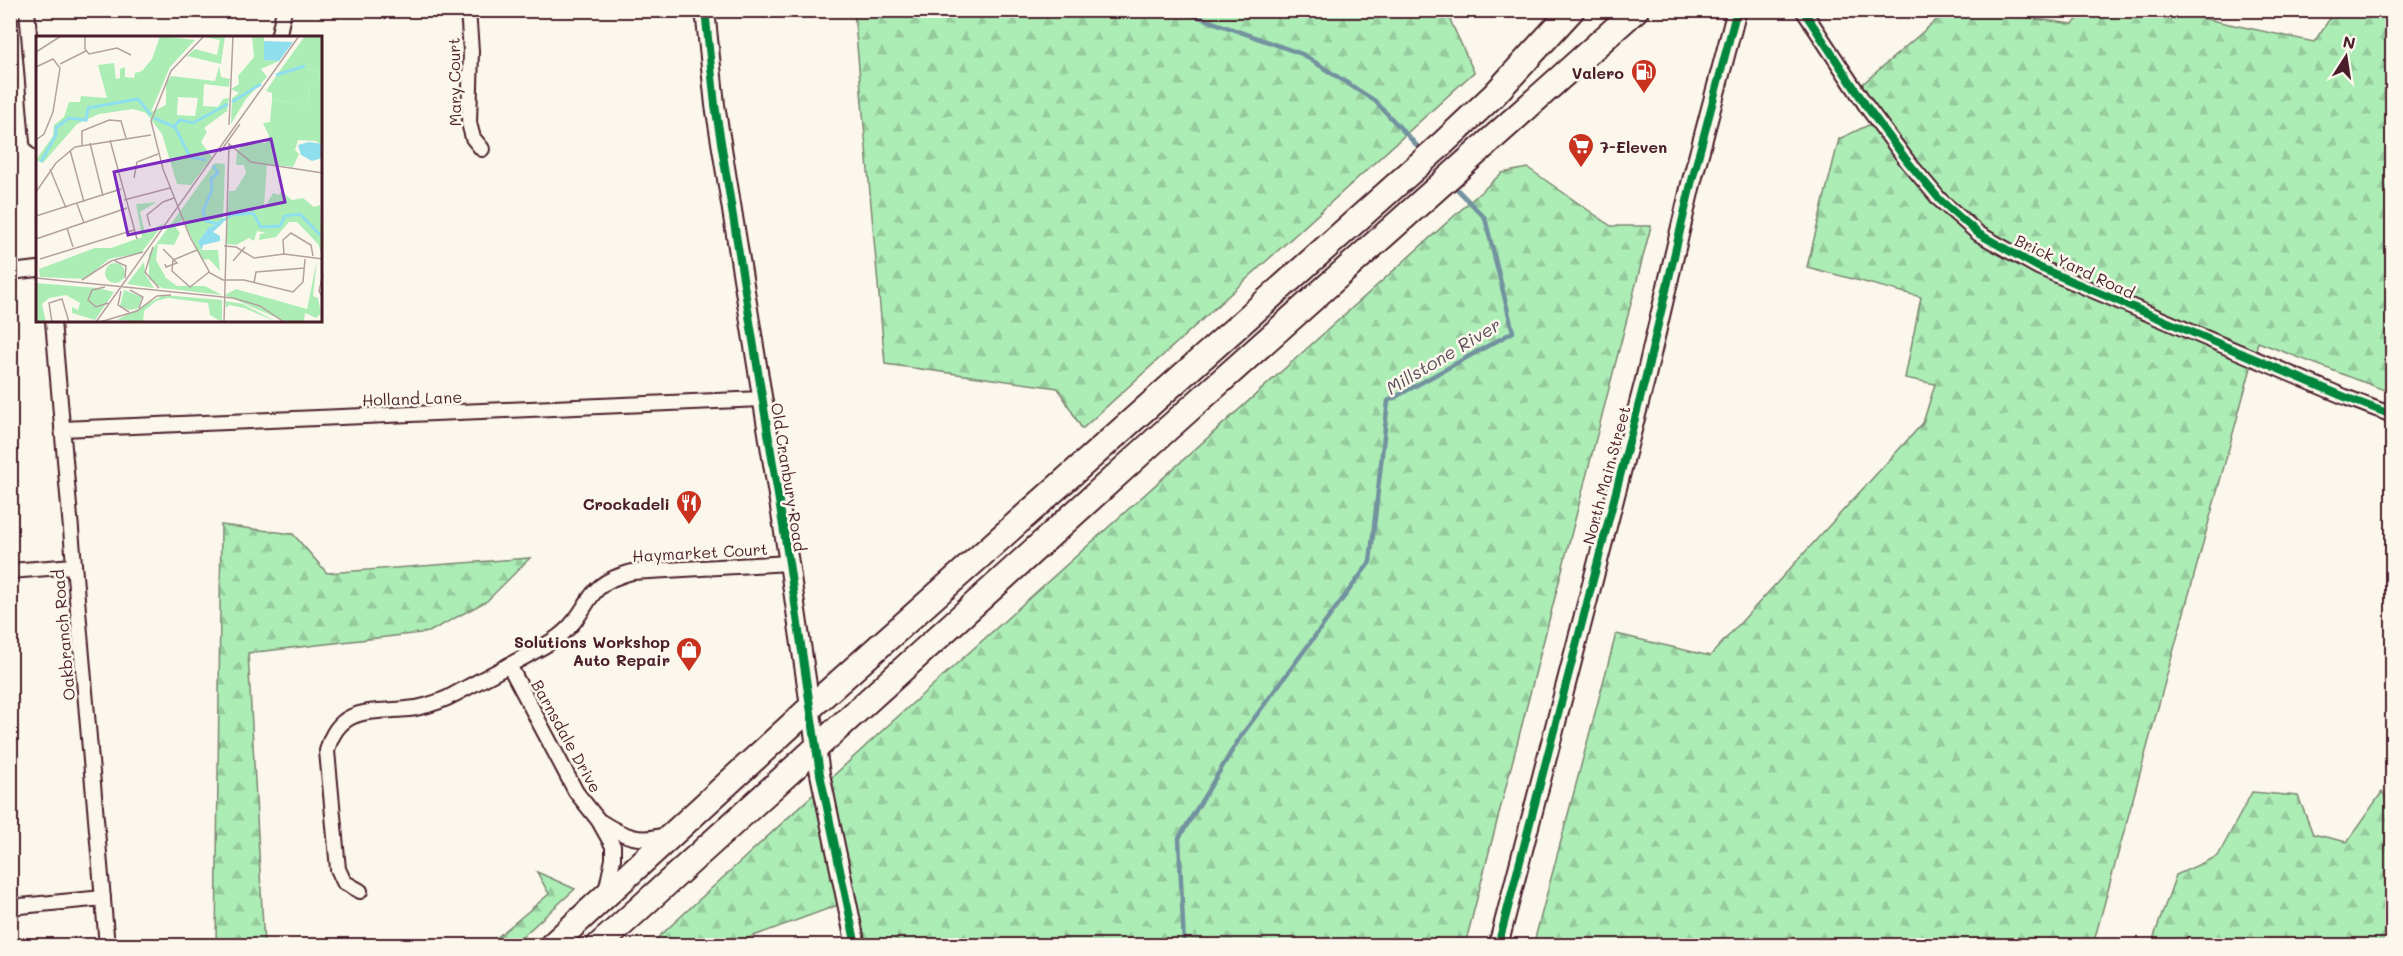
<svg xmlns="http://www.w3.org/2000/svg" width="2403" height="956" font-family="Mali,sans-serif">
	<defs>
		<pattern id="forest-firs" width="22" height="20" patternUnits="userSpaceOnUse" patternTransform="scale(1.5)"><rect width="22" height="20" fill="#acedb6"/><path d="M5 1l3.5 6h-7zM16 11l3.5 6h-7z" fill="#96cb9d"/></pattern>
	</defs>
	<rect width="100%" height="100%" fill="#fbf7ec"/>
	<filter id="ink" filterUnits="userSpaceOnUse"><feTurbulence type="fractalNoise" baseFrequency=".0167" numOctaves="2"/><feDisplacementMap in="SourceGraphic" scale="12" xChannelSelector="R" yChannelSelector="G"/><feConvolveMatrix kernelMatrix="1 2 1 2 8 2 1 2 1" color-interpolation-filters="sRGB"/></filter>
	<g filter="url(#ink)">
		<g fill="url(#forest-firs)" stroke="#7b8670" stroke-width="1.5">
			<path d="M 854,11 L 1446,11 L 1474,72 L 1082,429 L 1058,388 L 885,364 Z"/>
			<path d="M 1947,11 L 2018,11 L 2024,17 L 2072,24 L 2089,11 L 2168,11 L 2314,42 L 2335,11 L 2392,11 L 2392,393 L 2258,342 L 2093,945 L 1533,946 L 1616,634 L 1710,656 L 1923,423 L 1935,384 L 1905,378 L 1921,297 L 1807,267 L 1839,139 L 1879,120 L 1858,88 Z"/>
			<path d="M 1528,168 L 1611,226 L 1651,226 L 1465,945 L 863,945 L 852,900 L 729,945 L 649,946 L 884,729 L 1502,173 Z"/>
			<path d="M 221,525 L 293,534 L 327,573 L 530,558 L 487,601 L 429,632 L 248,653 L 264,945 L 216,945 Z"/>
			<path d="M 2252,792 L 2298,796 L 2313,834 L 2347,842 L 2382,792 L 2392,806 L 2392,945 L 2151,945 L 2176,875 L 2218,856 Z"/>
			<path d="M 537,872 L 575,889 L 513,945 L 488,945 L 549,894 Z"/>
		</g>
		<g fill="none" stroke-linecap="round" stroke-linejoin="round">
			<g stroke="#73929f" stroke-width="4.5">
				<path d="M 1179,10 L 1302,54 L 1375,101 L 1422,151"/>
				<path d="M 1184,946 L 1179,838 L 1241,736 L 1370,562 L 1388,401 L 1513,332 L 1485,218 L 1452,184"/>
			</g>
			<defs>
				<g id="minor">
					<path d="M 27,10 L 38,142"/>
					<path d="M 468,10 L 471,51 L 469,123 L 473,138 L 482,149"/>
					<path d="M 1803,10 L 1867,107 L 1908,162 L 1940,200 L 1979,234 L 2038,267 L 2345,397 L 2392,415"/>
					<path d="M 278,38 L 284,10"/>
					<path d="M 10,272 L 38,269"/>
					<path d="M 53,321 L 107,946"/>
					<path d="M 62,429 L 762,399"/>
					<path d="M 10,571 L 74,566"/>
					<path d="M 509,665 L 576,792 L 599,821 L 613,846 L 613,859 L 606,892"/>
					<path d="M 601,822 C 623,836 641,844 667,834"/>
					<path d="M 360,891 L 344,882 L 338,869 L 327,751 C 339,702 377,714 416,708 C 430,705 443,701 455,694 C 479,681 504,668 528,655 C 540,648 553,642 563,633 C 594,606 582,585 632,572 L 789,563"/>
					<path d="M 10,907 L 103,898"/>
				</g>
				<g id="tertiary">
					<path d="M 705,10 L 715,105 L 789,563 L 820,774 L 856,946"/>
					<path d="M 1498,946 L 1645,380 L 1691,184 L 1737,10"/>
				</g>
				<g id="trunk">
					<path d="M 551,946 L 811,707 L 1442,144 L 1494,95 L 1572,10"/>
					<path d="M 598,946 L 1163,433 L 1636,10"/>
				</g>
			</defs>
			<use href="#minor" stroke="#4a1f2b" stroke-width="18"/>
			<use href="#tertiary" stroke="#4a1f2b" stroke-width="22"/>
			<use href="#trunk" stroke="#4a1f2b" stroke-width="28"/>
			<use href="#minor" stroke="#fbf7ec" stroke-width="14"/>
			<use href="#tertiary" stroke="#fbf7ec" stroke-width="18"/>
			<use href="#trunk" stroke="#fbf7ec" stroke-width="24"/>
			<defs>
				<g id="cycleway">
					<path d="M 705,10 L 715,105 L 789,563 L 820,774 L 856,946"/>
					<path d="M 1803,10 L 1867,107 L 1908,162 L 1940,200 L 1979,234 L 2038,267 L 2345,397 L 2392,415"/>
					<path d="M 1498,946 L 1645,380 L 1691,184 L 1737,10"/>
				</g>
			</defs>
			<use href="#cycleway" stroke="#fbf7ec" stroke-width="11"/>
			<use href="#cycleway" stroke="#00873e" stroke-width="8"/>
		</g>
	</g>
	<defs>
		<symbol id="fuel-pin" viewBox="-11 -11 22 30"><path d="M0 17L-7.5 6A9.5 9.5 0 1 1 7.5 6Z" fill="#c8321e" stroke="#fbf7ec"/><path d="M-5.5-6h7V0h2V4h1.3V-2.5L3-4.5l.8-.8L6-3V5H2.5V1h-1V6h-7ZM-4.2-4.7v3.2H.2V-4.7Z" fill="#fff"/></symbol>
		<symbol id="supermarket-pin" viewBox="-11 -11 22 30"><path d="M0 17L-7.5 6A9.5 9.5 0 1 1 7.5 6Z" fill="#c8321e" stroke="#fbf7ec"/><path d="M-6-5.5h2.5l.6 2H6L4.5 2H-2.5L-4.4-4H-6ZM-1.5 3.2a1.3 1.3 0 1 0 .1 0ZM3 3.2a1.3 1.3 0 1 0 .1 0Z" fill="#fff"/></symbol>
		<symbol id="restaurant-pin" viewBox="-11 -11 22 30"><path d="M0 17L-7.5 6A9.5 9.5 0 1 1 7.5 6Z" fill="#c8321e" stroke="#fbf7ec"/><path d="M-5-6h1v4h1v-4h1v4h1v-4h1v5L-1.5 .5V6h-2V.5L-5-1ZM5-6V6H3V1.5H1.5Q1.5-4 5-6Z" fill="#fff"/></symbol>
		<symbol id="shop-pin" viewBox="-11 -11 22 30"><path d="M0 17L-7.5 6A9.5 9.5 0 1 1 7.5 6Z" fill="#c8321e" stroke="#fbf7ec"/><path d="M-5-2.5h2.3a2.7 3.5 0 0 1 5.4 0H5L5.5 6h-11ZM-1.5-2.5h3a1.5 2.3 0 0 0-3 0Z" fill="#fff"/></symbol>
	</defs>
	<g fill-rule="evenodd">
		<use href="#fuel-pin" x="1629" y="57" width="30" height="40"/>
		<use href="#supermarket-pin" x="1566" y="131" width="30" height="40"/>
		<use href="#restaurant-pin" x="674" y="488" width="30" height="40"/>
		<use href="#shop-pin" x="674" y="635" width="30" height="40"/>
	</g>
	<g text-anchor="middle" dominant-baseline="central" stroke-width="5" stroke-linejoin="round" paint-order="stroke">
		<g font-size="16" font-weight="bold" fill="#4a1f2b" stroke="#fbf7ec" text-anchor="end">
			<text x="1624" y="72">Valero</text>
			<text x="1600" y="146" text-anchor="start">7-Eleven</text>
			<text x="670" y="503">Crockadeli</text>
			<text x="670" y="641">Solutions Workshop<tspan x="670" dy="18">Auto Repair</tspan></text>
		</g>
		<g font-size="16" fill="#4a1f2b" stroke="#fbf7ec">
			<text transform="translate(454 82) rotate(-91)">Mary Court</text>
			<text transform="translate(2075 266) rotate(25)">Brick Yard Road</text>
			<text transform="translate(412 398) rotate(-2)">Holland Lane</text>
			<text transform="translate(1606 475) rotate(-75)">North Main Street</text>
			<text transform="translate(789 477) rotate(81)">Old Cranbury Road</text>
			<text transform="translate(700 552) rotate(-3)">Haymarket Court</text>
			<text transform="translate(63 635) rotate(-95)">Oakbranch Road</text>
			<text transform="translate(567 736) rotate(61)">Barnsdale Drive</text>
		</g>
		<g font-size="18" font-style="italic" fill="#5b4f5c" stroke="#fbf7ec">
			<text transform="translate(1443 356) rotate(-31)">Millstone River</text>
		</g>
	</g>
	<g transform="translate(36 36)">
		<rect width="286" height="286" fill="#fbf7ec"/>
		<path d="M 260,30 L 285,35 L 283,43 L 274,49 L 271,69 L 236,64 L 236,57 L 230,55 L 241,39 Z" fill="#acedb6"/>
		<path d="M 124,0 L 159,4 L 134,31 L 115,76 L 130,69 L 130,47 L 135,40 L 179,45 L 183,30 L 185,41 L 194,43 L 193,51 L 168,48 L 167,70 L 182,71 L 187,63 L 193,62 L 191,75 L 168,92 L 171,96 L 165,106 L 176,121 L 155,149 L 141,148 L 126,98 L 110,77 L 97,73 L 63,78 L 41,88 L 7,127 L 0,124 L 17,100 L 18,89 L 28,81 L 33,66 L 44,66 L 45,60 L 71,62 L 62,29 L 78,27 L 80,43 L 84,42 L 84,33 L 89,31 L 89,41 L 98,42 L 99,37 L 106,35 L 116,23 ZM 142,61 L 162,62 L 159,80 L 141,79 ZM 189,0 L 185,28 L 151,20 L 159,13 L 181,19 L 184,4 L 169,1 ZM 216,0 L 228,0 L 228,24 L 243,25 L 225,33 L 231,41 L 210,63 L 195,88 L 196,62 L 203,57 L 195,53 L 203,48 L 202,40 L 218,21 ZM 269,0 L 286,0 L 286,110 L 280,105 L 262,104 L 259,114 L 263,118 L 257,131 L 231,128 L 228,172 L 237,157 L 243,159 L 245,155 L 256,164 L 267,162 L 278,171 L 284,169 L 286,219 L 282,208 L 261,186 L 253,186 L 240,201 L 223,204 L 224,198 L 230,197 L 221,195 L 218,205 L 213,202 L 200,209 L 190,208 L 193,155 L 199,155 L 210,137 L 208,129 L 200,129 L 201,116 L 208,107 L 230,107 L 233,100 L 227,87 L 234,86 L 236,64 L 271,69 L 274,49 L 283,43 L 285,35 L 260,30 L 241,39 L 234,48 ZM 179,127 L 189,128 L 187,187 L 173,191 L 162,206 L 166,214 L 182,214 L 184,235 L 173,223 L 166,224 L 147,184 L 138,189 L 144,197 L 138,209 L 122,208 L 120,224 L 130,242 L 141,250 L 169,250 L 186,259 L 126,252 L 113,243 L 113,218 ZM 121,166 L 104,176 L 109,197 L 128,187 L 105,217 L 73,223 L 49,243 L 4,241 L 3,233 L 59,212 L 75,212 L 106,201 L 100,168 ZM 281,224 L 277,260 L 282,262 L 285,277 L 280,282 L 269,277 L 268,286 L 250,286 L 189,259 L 200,253 L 271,273 ZM 108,226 L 109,238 L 118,252 L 91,248 ZM69 237a10 10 0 1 1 20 0a10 10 0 1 1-20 0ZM 0,247 L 62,252 L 78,256 L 59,284 L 36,277 L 36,271 L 42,274 L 44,267 L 30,259 L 13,262 L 6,268 L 10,286 L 1,286 ZM 88,254 L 106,261 L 102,272 L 94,274 L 84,270 ZM 128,259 L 186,264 L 186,286 L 174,279 L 172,267 L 132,262 L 120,265 L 108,275 L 107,286 L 81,284 ZM 189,265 L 207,268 L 241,286 L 208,272 L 193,269 L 190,272 Z" fill="#acedb6" fill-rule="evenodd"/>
		<path d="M 228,5 L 257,6 L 243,25 L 228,24 ZM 273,106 L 286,108 L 286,122 L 276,125 L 265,119 L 262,109 ZM 187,187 L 177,196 L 184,200 L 184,205 L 167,209 L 166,214 L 162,206 L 173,191 Z" fill="#8fdeed"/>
		<path fill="none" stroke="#8fdeed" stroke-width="3" d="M 240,39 L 269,30M 196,66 L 225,48M 118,82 L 139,91 L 154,121 L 170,124M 139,89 L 144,84 L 157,87 L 192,68M 5,126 L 20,99 L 20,92 L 33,82 L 50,84 L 52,72 L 102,63 L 115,79M 177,129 L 182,137 L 175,143 L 176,154 L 167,175 L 170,185 L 181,188 L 196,179 L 217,177 L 225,191 L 244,190 L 249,180 L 264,178 L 287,202"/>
		<path fill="none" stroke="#b4a19f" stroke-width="1.5" d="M 49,0 L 49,13 L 53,18 L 81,12 L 95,19M 168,0 L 135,35 L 115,85 L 127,133 L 154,201 L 174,237 L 187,244 L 208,244 L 257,256 L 267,246 L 269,223M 0,16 L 25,0M 24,28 L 50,15M 0,31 L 17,23 L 24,32 L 17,76 L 8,98 L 0,104M 193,89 L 197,0M 74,104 L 101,203M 54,107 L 67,160M 193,108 L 215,126 L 287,137M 46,109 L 46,95 L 73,84 L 85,85 L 90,102M 34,114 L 48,166M 184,116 L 204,88M 14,133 L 30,172M 98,142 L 101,126 L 122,118M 0,156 L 20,127 L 39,111 L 115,99M 88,164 L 134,152M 41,168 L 48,187M 0,180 L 85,153M 114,190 L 111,179 L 127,166 L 138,162M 31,192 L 37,211M 0,203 L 91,172M 188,210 L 200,211 L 218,222 L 248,218M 117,211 L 109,236 L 123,252M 127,213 L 141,227 L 130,231 L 129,228M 161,214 L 137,224 L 136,235 L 154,251 L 173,236M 248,218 L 247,204 L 255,197 L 275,209 L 277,220M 248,218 L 287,223M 4,223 L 98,194M 79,225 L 90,230 L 89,242M 197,225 L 209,211M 287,238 L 283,255 L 287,263M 0,242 L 197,262 L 224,270 L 248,286M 46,244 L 75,225 L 107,216M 218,247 L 220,236 L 269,232M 69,251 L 56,254 L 52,264 L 60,271 L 72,267M 94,254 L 107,261 L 103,272M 85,255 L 82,269 L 93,276M 16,286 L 13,267 L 26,263 L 33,286M 60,286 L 263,0M 64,286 L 101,275 L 121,260 L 135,259M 188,286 L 193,107"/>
		<path fill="#7b2cbf" fill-opacity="0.15" stroke="#7b2cbf" stroke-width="3" d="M 235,103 L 249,166 L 92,199 L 78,136 Z"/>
		<rect width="286" height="286" fill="none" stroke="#4a1f2b" stroke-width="3"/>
	</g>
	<rect width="2403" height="956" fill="none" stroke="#fbf7ec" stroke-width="36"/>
	<rect x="18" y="18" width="2367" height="920" fill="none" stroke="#4a1f2b" stroke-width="2" filter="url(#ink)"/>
	<g transform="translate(2346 57) rotate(12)" stroke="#fbf7ec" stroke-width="4.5" paint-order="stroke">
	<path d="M0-4.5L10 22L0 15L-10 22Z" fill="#4a1f2b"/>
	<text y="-9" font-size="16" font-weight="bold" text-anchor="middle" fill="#4a1f2b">N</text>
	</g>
</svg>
